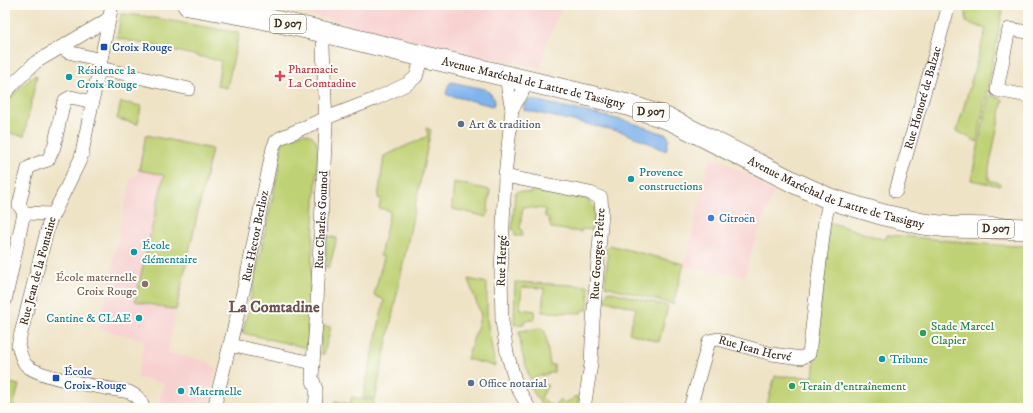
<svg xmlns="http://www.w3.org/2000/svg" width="1033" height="413" font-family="'IM FELL DW Pica',serif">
	<rect width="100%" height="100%" fill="#fdfcf7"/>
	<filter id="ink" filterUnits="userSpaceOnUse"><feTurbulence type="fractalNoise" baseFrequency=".025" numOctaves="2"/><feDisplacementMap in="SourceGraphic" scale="8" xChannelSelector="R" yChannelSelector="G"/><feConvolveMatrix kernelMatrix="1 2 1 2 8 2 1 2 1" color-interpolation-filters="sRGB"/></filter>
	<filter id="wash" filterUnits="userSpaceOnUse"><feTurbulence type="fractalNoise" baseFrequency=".012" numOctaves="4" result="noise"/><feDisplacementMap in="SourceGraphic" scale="16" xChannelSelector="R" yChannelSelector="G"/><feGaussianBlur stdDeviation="0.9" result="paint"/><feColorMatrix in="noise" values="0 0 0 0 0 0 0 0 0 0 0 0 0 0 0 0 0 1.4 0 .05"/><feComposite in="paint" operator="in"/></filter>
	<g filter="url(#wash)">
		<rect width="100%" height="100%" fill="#efe3c6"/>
		<g fill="#f7d0cf">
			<path d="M 307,5 L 563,5 L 547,42 L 540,68 L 436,47 L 304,13 Z"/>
			<path d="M 145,134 L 213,149 L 167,353 L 209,362 L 216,369 L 207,408 L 158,408 L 164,383 L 137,378 L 145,340 L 99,329 L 131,177 L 136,177 Z"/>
			<path d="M 710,158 L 724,162 L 775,190 L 755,240 L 745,276 L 684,267 Z"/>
		</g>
		<g fill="#bfd174" stroke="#7d7e49">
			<path d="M 966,5 L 1004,5 L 977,142 L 957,131 L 986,29 L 966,22 Z"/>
			<path d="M 121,14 L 144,16 L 239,33 L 227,88 L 217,86 L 221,61 L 117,38 Z"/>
			<path d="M 35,75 L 37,76 L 24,136 L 5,132 L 5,105 L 17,90 Z"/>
			<path d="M 989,95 L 1003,99 L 989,169 L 989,180 L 1000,183 L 1000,186 L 971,180 Z"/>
			<path d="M 121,102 L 141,106 L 138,124 L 117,119 Z"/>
			<path d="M 426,128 L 431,130 L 375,399 L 363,397 L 384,300 L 374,295 L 384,257 L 380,256 L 390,211 L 379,208 L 381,199 L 378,198 L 384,156 L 428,136 Z"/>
			<path d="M 304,133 C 314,135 316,139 318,148 L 307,348 L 243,333 L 280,163 L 278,162 L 282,142 Z"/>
			<path d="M 146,135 L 212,149 L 176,310 L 135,301 L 164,175 L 139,170 Z"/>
			<path d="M 454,182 L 490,190 L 487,217 L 453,209 L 452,204 Z"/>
			<path d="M 533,189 L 587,199 L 595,209 L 594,230 L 582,229 L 581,232 L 551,228 L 548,217 L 545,217 L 545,209 L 523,207 L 520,229 L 522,230 L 522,236 L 515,236 L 515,232 L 512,229 L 515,193 L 518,191 L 531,193 Z"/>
			<path d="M 829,222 L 885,240 L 887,235 C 934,238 981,246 1028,246 L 1028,408 L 766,408 L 775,376 L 813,377 Z"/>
			<path d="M 327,236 L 337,238 L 329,268 L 325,267 Z"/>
			<path d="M 609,245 L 684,264 L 673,304 L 605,286 L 608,254 L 604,251 Z"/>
			<path d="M 468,279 L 487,283 L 487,320 L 495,366 L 467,359 L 481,315 Z"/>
			<path d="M 515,282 L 589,286 L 588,310 L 582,310 L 581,313 L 542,312 L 544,288 L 522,287 L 520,309 L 535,311 L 534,320 L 524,321 L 524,324 L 514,325 Z"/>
			<path d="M 608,291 L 668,306 L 659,342 L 629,333 L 636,308 L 602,300 L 607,295 Z"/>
			<path d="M 321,325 L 331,327 L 324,354 L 321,354 Z"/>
			<path d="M 541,328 L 545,331 L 550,365 L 554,365 L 554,372 L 530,379 L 522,353 L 519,331 Z"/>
			<path d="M 5,382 L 19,385 L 13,408 L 5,408 Z"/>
			<path d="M 534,382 L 536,387 L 548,385 L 541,398 L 554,407 L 561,399 L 563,403 L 572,400 L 574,397 L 579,396 L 577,408 L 543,408 L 529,384 Z"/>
			<path d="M 352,397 L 374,401 L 373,408 L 334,408 L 335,401 L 350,404 Z"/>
		</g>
		<g fill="#80b4ed" stroke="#5e6f86">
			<path d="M 451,82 L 485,89 L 489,92 L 495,100 L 493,106 L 448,95 L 446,94 L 449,84 Z"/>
			<path d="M 530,99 L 630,122 L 667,135 L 669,138 L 666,151 L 640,139 L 622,132 L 524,110 L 524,105 Z"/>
		</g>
	</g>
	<g filter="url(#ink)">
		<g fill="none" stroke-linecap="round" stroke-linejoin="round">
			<defs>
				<g id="minor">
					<path d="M 112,5 L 81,158 L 49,223 L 18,345 C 20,352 21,359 26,365 C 40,379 107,388 129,392 C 137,396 141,399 143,408"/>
					<path d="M 1028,32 L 1009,29 L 997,90 L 1028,96 L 1028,94"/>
					<path d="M 61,47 L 68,52 L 101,60"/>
					<path d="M 100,68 L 189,89"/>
					<path d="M 507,77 L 508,90 L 512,109"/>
					<path d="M 525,81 L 522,93 L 512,109 L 505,176 L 501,273 L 502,321 L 507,353 L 517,387 L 529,408"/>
					<path d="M 5,93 L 16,81 L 36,62 L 102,23 L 109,18"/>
					<path d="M 505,176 L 590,193 L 601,198 L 602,213 L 593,321 L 591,364 L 584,408"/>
					<path id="s1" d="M 896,191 L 949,5"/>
					<path d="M 24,213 L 52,214"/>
					<path d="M 5,301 L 24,213 L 19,205 L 28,168 L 38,163 L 48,160 L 54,147 L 63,105 L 65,100 L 71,97 L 93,102"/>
					<path d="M 230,346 L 239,347 L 313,363"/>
					<path id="s2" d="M 214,408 L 246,280 L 273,148 L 276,141 L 280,138 L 326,118 L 375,99 L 407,84 L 416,77 L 422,56"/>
					<path id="s3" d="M 315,408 L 316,397 L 316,389 L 312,378 L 313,363 L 316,322 L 326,125 L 323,46 L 324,32"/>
					<path id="s4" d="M 690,408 L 709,341 L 718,339 L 772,354 L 801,358 L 809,354 L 825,220 L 830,199"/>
				</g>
				<g id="primary">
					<path id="s5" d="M 188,5 L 252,16 L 324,32 L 422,56 L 628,105 L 671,120 L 795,183 L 830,199 L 884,215 L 923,224 L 949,227 L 1028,229"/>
				</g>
			</defs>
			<use href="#minor" stroke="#564637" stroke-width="14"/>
			<use href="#primary" stroke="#564637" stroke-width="22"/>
			<use href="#minor" stroke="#fff" stroke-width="13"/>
			<use href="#primary" stroke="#fff" stroke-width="21"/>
		</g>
	</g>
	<g fill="#1a4fb4" stroke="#fdfcf7" stroke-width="1.5">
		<rect x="100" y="43" width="8" height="8" rx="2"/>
		<rect x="52" y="374" width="8" height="8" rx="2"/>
	</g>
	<path fill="#e0444e" stroke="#fdfcf7" stroke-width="1.5" d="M278 70h4v4h4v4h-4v4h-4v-4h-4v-4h4z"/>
	<g fill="#0f9aa8" stroke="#fdfcf7" stroke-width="1.5">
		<circle cx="69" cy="77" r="4"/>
		<circle cx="631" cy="179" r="4"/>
		<circle cx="134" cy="252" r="4"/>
		<circle cx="139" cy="318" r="4"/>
		<circle cx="882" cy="359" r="4"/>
		<circle cx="181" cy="391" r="4"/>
	</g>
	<g fill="#5c6f8a" stroke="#fdfcf7" stroke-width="1.5">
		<circle cx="461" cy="124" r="4"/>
		<circle cx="471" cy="383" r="4"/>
	</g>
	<circle fill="#3f7fe0" stroke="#fdfcf7" stroke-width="1.5" cx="711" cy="218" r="4"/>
	<circle fill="#8d6e63" stroke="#fdfcf7" stroke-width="1.5" cx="145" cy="284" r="4"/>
	<g fill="#2e9e5b" stroke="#fdfcf7" stroke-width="1.5">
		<circle cx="923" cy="333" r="4"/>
		<circle cx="792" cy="386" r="4"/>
	</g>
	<g text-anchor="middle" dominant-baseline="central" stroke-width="4" stroke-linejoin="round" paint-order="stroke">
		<g fill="#fdfcf7" stroke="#75695f" stroke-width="1">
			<rect x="270" y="15" width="36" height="18" rx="3"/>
			<rect x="633" y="103" width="36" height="18" rx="3"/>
			<rect x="978" y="220" width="36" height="18" rx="3"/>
		</g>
		<g font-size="11" font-weight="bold" fill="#3b2a1e">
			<text x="288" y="24">D 907</text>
			<text x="651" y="112">D 907</text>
			<text x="996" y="229">D 907</text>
		</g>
		<g font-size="12" fill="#164399" stroke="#fdfcf7" text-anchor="start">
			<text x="112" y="47">Croix Rouge</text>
			<text x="64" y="371">École<tspan x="64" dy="14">Croix-Rouge</tspan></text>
		</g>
		<g font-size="12" fill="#be3a42" stroke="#fdfcf7" text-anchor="start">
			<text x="288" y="69">Pharmacie<tspan x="288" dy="14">La Comtadine</tspan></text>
		</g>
		<g font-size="12" fill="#0d838f" stroke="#fdfcf7" text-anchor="start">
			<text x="77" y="70">Résidence la<tspan x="77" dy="14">Croix Rouge</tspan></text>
			<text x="639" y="172">Provence<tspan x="639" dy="14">constructions</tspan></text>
			<text x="142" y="245">École<tspan x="142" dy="14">élémentaire</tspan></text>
			<text x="131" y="318" text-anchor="end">Cantine &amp; CLAE</text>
			<text x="890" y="359">Tribune</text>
			<text x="189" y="391">Maternelle</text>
		</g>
		<g font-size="12" fill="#3b2a1e" stroke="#fdfcf7">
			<text stroke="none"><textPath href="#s5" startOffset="354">Avenue Maréchal de Lattre de Tassigny</textPath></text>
			<text stroke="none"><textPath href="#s1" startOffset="97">Rue Honoré de Balzac</textPath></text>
			<text stroke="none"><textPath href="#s5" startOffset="678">Avenue Maréchal de Lattre de Tassigny</textPath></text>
			<text stroke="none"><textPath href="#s3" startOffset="189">Rue Charles Gounod</textPath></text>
			<text stroke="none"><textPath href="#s2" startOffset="177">Rue Hector Berlioz</textPath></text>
			<text transform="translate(598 254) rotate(-86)">Rue Georges Prêtre</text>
			<text transform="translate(502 261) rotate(-88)">Rue Hergé</text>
			<text transform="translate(38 271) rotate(-75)">Rue Jean de la Fontaine</text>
			<text stroke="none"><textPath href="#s4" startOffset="117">Rue Jean Hervé</textPath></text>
		</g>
		<g font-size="12" fill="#4e5e75" stroke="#fdfcf7" text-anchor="start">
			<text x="469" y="124">Art &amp; tradition</text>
			<text x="479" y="383">Office notarial</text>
		</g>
		<g font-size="12" fill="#366cbe" stroke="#fdfcf7" text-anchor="start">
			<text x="719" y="218">Citroën</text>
		</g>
		<g font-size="12" fill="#785e54" stroke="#fdfcf7" text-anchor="end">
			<text x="137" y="277">École maternelle<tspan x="137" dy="14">Croix Rouge</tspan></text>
		</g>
		<g font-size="12" fill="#27864d" stroke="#fdfcf7" text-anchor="start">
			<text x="931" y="326">Stade Marcel<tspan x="931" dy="14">Clapier</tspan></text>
			<text x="800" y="386">Terain d'entraînement</text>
		</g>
		<g font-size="16" font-weight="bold" fill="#6c5152" stroke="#fdfcf7">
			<text x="274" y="307">La Comtadine</text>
		</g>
	</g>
	<rect width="1033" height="413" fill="none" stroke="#fdfcf7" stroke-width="20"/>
</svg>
